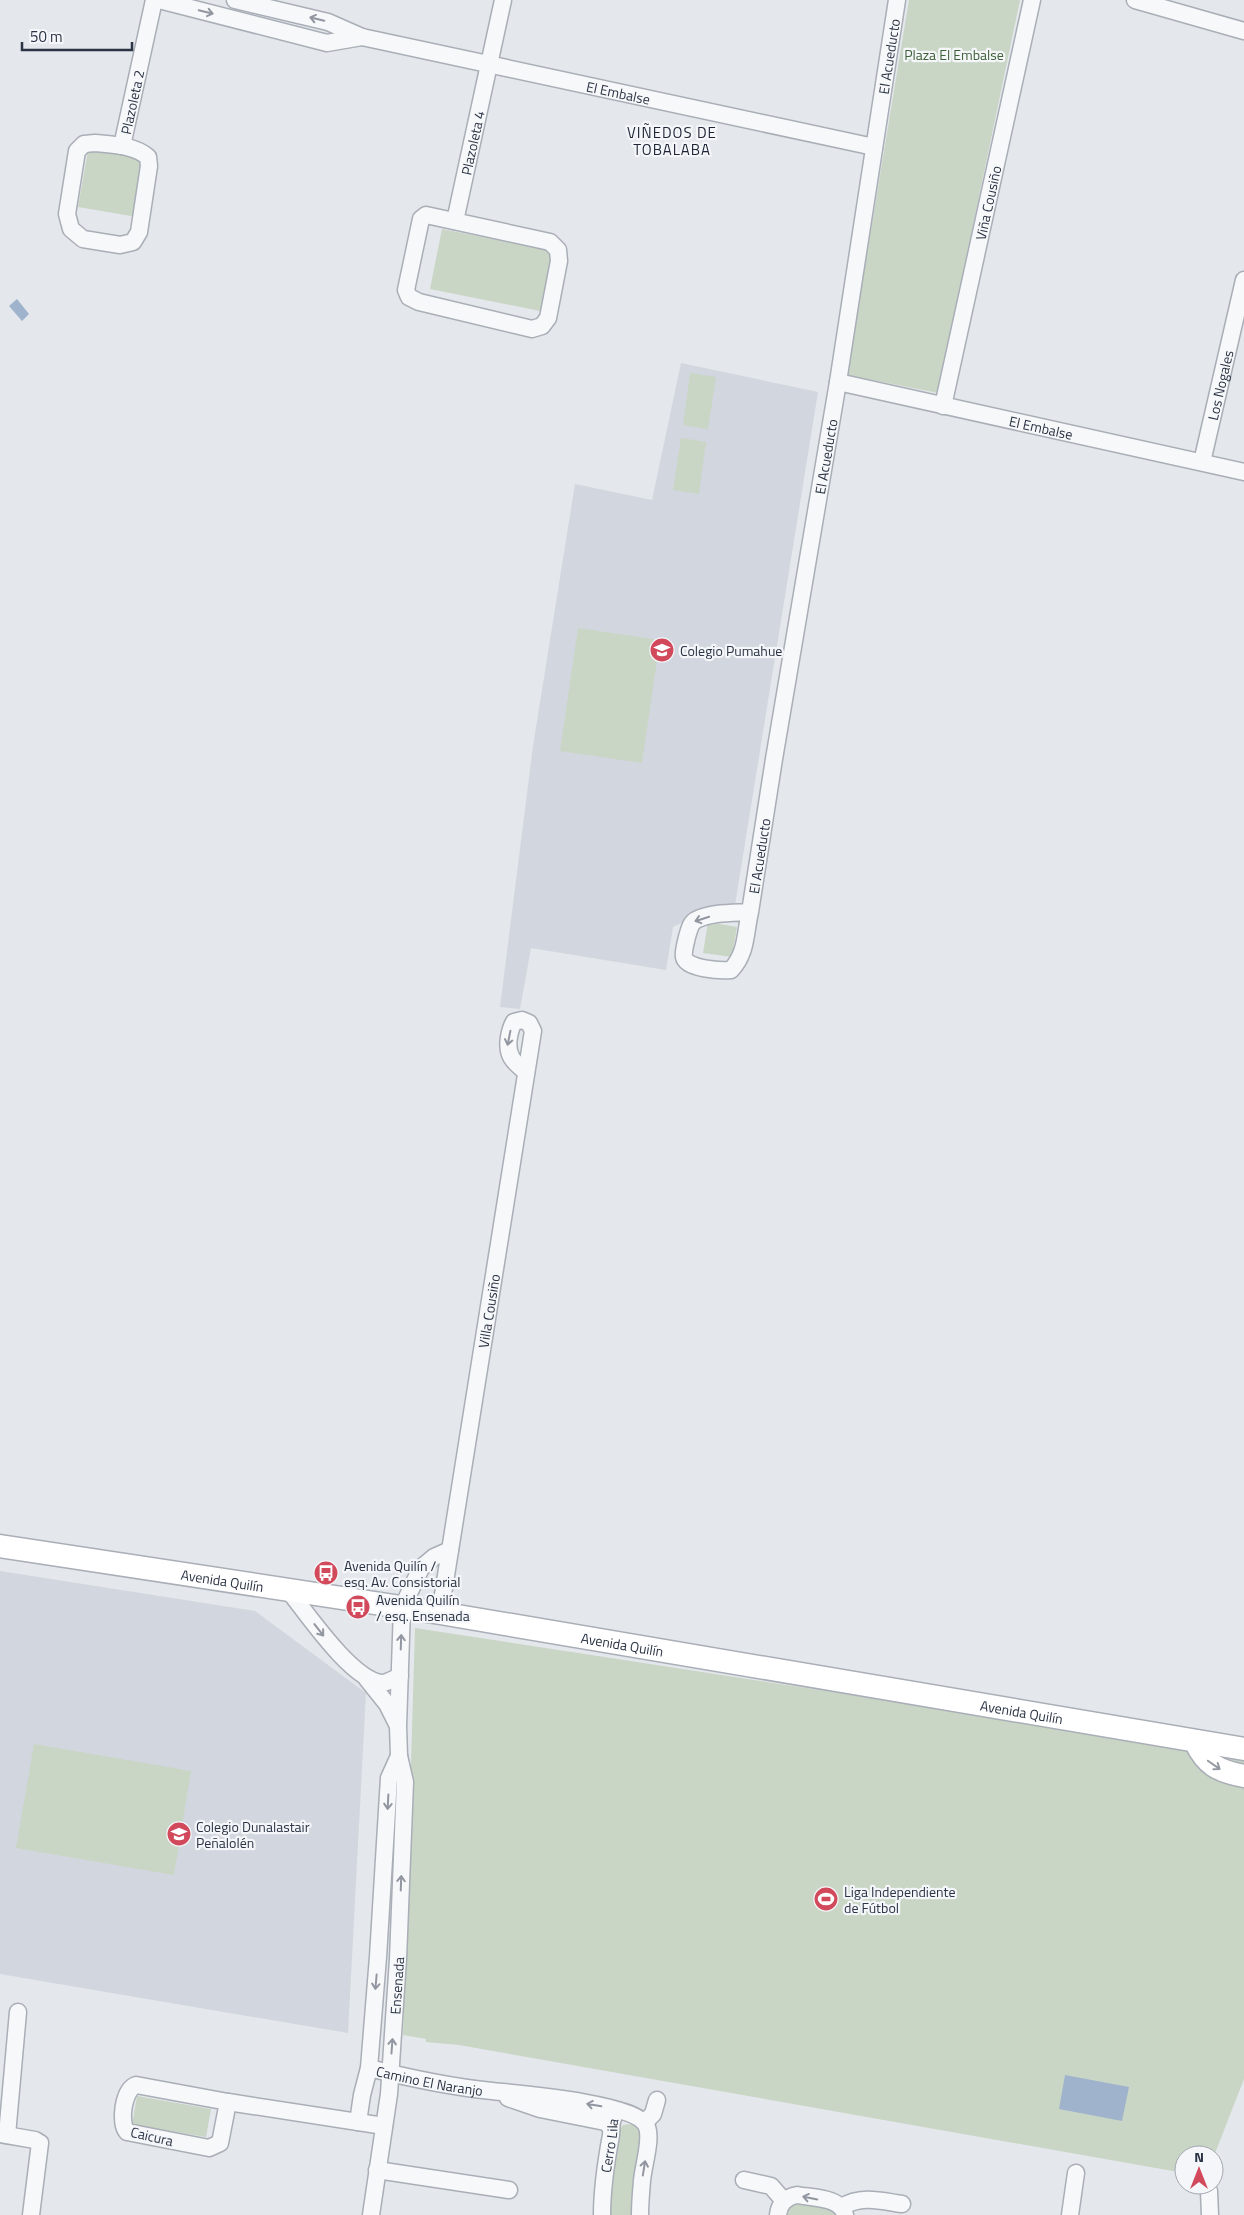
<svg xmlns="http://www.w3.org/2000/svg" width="1244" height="2215" font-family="'Titillium Web',sans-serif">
	<rect width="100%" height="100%" fill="#e4e7ec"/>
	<g fill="#d2d6de">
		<path d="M 681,363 L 818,392 L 735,905 L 719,904 L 673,927 L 666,970 L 531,948 L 520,1009 L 500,1007 L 533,746 L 575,484 L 652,500 Z"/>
		<path d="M 0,1571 L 255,1611 L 366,1693 L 348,2033 L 0,1974 Z"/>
	</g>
	<g fill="#c9d6c5">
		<path d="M 909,0 L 1020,0 L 938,393 L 847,375 Z"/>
		<path d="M 89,145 L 148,155 L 137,217 L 78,207 Z"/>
		<path d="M 442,229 L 562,253 L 550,313 L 430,289 Z"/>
		<path d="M 690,373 L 716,377 L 708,429 L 683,425 Z"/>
		<path d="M 681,438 L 706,442 L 699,494 L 673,490 Z"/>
		<path d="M 578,628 L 660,640 L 642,763 L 560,751 Z"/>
		<path d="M 708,922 L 737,927 L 732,957 L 703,953 Z"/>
		<path d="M 415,1628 L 1244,1755 L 1244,2079 L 1214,2156 L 1184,2155 L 1184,2173 L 459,2045 L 426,2042 L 426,2039 L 403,2035 Z"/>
		<path d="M 34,1744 L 191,1771 L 174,1875 L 16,1848 Z"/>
		<path d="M 137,2096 L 211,2109 L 206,2137 L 132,2125 Z"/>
		<path d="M 633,2124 L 637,2126 L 641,2139 L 633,2180 L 633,2215 L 610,2215 L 610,2188 L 619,2130 L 623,2125 Z"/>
		<path d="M 795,2202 L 829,2207 L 838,2215 L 784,2215 L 785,2212 Z"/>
	</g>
	<g fill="#9fb4cc">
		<path d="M 17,299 L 29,314 L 22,321 L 9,306 Z"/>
		<path d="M 1065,2075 L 1129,2087 L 1122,2121 L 1059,2109 Z"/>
	</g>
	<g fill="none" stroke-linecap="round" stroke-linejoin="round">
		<defs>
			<g id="street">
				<path d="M 159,0 L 327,43 L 362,37"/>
				<path id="s1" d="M 235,0 L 328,22 L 362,37 L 874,147"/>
				<path d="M 1135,0 L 1244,31"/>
				<path d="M 95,143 C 113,145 134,145 148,157 L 149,166 L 139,232 L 133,242 L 120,245 L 83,239 L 71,229 L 67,214 L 77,151 L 84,144 Z"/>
				<path id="s2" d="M 122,146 L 154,0"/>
				<path d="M 426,215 L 550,242 L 558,250 L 559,261 L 548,318 L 542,326 L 532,329 L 419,302 L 409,297 L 406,290 L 421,219 Z"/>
				<path id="s3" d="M 455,221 L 503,0"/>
				<path id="s4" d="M 838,382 L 1244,472"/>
				<path id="s5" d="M 943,406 L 1032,0"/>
				<path id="s6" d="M 1202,462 L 1244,280"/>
				<path id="s7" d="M 750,912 C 733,913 711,912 696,920 C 690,923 689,931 687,937 C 686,942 683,951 684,957 C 686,969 721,971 731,970 C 747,953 745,933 750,912 L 774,759 L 838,382 L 897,0"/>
				<path d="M 289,1591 C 308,1615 352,1680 382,1683 C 388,1683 395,1678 400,1676"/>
				<path id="s8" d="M 440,1613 L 533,1031 L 529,1023 L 522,1020 L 514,1022 C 511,1027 510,1031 509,1037 C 506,1055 513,1062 526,1072"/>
				<path d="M 367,1679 L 387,1704 L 397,1724"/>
				<path id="s9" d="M 369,2068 C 409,2078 452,2087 492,2091 C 520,2094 634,2103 646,2125 C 653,2137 643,2166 642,2181 C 641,2192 640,2204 640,2215"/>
				<path d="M 136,2085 L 228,2102 L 220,2143 L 209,2148 L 127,2132 C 119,2123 123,2090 136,2085 Z"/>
				<path d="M 508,2098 L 540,2109 L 605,2122 L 610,2126"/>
				<path d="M 228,2102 L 384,2126"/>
				<path d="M 358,2122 L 362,2095 L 369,2068 L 378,1957 L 389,1778 L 399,1756"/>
				<path d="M 645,2122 L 653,2114 L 657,2100"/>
				<path d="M 0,2134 L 35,2140 L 40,2143 L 31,2215"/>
				<path d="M 7,2135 L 18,2012"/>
				<path d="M 377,2170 L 509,2190"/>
				<path d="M 744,2180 L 771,2186 L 784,2201"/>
				<path d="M 1209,2191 L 1210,2215"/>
				<path d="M 842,2207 C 861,2195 881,2201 902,2204"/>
				<path id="s10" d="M 371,2215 L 389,2094 L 398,1959 L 405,1782 L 399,1756 L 398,1726 L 402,1608 L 421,1568 L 434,1557 L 450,1550"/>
				<path id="s11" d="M 602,2215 C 602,2187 606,2162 611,2135 C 612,2127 610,2124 614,2116"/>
				<path d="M 778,2215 C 779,2204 786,2197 797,2195 C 812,2198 841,2197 845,2215"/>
				<path d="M 1070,2215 L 1076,2173"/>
			</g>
			<g id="secondary">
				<path id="s12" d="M 0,1546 L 440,1613 L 1244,1749"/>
				<path d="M 1195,1741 C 1206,1765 1218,1771 1244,1776"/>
			</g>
		</defs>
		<use href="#street" stroke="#a9aeb7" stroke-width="19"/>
		<use href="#secondary" stroke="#a9aeb7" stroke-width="25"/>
		<use href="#street" stroke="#f7f8fa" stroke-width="16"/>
		<use href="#secondary" stroke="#fff" stroke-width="22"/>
	</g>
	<defs><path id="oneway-shaft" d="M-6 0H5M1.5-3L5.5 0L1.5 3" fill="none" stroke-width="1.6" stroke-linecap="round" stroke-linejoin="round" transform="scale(1.25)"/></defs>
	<g stroke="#9196a0">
		<use href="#oneway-shaft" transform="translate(206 12) rotate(14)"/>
		<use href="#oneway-shaft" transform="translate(317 19) rotate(-167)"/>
		<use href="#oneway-shaft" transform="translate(702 919) rotate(162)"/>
		<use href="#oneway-shaft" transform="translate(509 1038) rotate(101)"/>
		<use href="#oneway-shaft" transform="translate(319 1630) rotate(52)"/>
		<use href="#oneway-shaft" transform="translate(401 1642) rotate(-88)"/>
		<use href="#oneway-shaft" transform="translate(388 1802) rotate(93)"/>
		<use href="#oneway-shaft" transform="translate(401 1883) rotate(-88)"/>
		<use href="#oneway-shaft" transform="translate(376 1982) rotate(95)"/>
		<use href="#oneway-shaft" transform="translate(392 2046) rotate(-86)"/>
		<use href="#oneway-shaft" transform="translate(594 2105) rotate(-170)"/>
		<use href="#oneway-shaft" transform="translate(644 2168) rotate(-81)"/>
		<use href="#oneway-shaft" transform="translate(810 2198) rotate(-169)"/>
	</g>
	<use stroke="#959aa2" href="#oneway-shaft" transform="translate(1214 1765) rotate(35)"/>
	<defs>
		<symbol id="school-disc" viewBox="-11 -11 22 22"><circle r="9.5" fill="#d1495b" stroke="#f4f6f9"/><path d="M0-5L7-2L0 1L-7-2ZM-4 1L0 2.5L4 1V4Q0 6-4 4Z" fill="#fff"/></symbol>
		<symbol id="bus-disc" viewBox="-11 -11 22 22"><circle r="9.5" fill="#d1495b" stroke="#f4f6f9"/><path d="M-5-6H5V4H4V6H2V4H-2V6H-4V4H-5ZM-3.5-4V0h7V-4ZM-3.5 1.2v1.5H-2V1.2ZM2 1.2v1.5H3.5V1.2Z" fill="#fff"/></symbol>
		<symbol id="stadium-disc" viewBox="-11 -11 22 22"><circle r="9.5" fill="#d1495b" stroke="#f4f6f9"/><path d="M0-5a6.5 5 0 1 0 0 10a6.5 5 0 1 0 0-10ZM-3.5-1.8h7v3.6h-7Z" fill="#fff"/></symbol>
	</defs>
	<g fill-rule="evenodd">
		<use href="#school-disc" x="648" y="636" width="28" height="28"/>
		<use href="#bus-disc" x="312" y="1559" width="28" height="28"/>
		<use href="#bus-disc" x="344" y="1593" width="28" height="28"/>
		<use href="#school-disc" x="165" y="1820" width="28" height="28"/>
		<use href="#stadium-disc" x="812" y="1885" width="28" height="28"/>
	</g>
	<g text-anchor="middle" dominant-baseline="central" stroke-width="4.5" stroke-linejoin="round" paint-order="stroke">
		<g font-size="14" fill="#3f6138" stroke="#f4f6f9">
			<text x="954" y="54">Plaza El Embalse</text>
		</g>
		<g font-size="14" fill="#2b3445" stroke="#f4f6f9">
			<text stroke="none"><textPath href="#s7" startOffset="1075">El Acueducto</textPath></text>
			<text stroke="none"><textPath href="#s1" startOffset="395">El Embalse</textPath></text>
			<text stroke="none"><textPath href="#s2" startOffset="45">Plazoleta 2</textPath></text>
			<text stroke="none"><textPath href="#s3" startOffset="80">Plazoleta 4</textPath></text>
			<text stroke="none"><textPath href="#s5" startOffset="208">Viña Cousiño</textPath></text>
			<text stroke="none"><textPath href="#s6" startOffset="79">Los Nogales</textPath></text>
			<text stroke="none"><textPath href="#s4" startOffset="208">El Embalse</textPath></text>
			<text stroke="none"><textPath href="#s7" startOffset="670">El Acueducto</textPath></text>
			<text stroke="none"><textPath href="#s7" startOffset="265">El Acueducto</textPath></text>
			<text stroke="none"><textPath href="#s8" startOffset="306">Villa Cousiño</textPath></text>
			<text stroke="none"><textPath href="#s12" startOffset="225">Avenida Quilín</textPath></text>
			<text stroke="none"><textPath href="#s12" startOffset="630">Avenida Quilín</textPath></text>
			<text stroke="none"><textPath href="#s12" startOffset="1035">Avenida Quilín</textPath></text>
			<text stroke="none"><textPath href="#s10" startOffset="231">Ensenada</textPath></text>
			<text stroke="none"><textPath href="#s9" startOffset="62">Camino El Naranjo</textPath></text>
			<text transform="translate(152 2136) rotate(13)">Caicura</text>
			<text stroke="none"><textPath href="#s11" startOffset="70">Cerro Lila</textPath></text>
		</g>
		<g font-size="14" fill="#2b3445" stroke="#f4f6f9" text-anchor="start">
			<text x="680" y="650">Colegio Pumahue</text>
			<text x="344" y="1565">Avenida Quilín /<tspan x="344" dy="16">esq. Av. Consistorial</tspan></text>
			<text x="376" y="1599">Avenida Quilín<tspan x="376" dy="16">/ esq. Ensenada</tspan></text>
			<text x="196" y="1826">Colegio Dunalastair<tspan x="196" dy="16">Peñalolén</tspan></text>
			<text x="844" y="1891">Liga Independiente<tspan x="844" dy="16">de Fútbol</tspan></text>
		</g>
		<g font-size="15" letter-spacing="1" fill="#1d2536" stroke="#f4f6f9">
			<text x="672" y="132">VIÑEDOS DE<tspan x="672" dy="17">TOBALABA</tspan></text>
		</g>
	</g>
	<g transform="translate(1199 2170)"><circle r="24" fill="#f4f6f9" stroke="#a4a8b1"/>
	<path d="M0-4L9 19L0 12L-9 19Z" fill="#d1495b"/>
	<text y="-8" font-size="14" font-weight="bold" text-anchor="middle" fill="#2b3445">N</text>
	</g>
	<path d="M22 42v8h110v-8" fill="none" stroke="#2b3445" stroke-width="2.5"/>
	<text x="30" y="42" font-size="15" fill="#2b3445" stroke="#f4f6f9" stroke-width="4" paint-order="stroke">50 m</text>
</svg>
